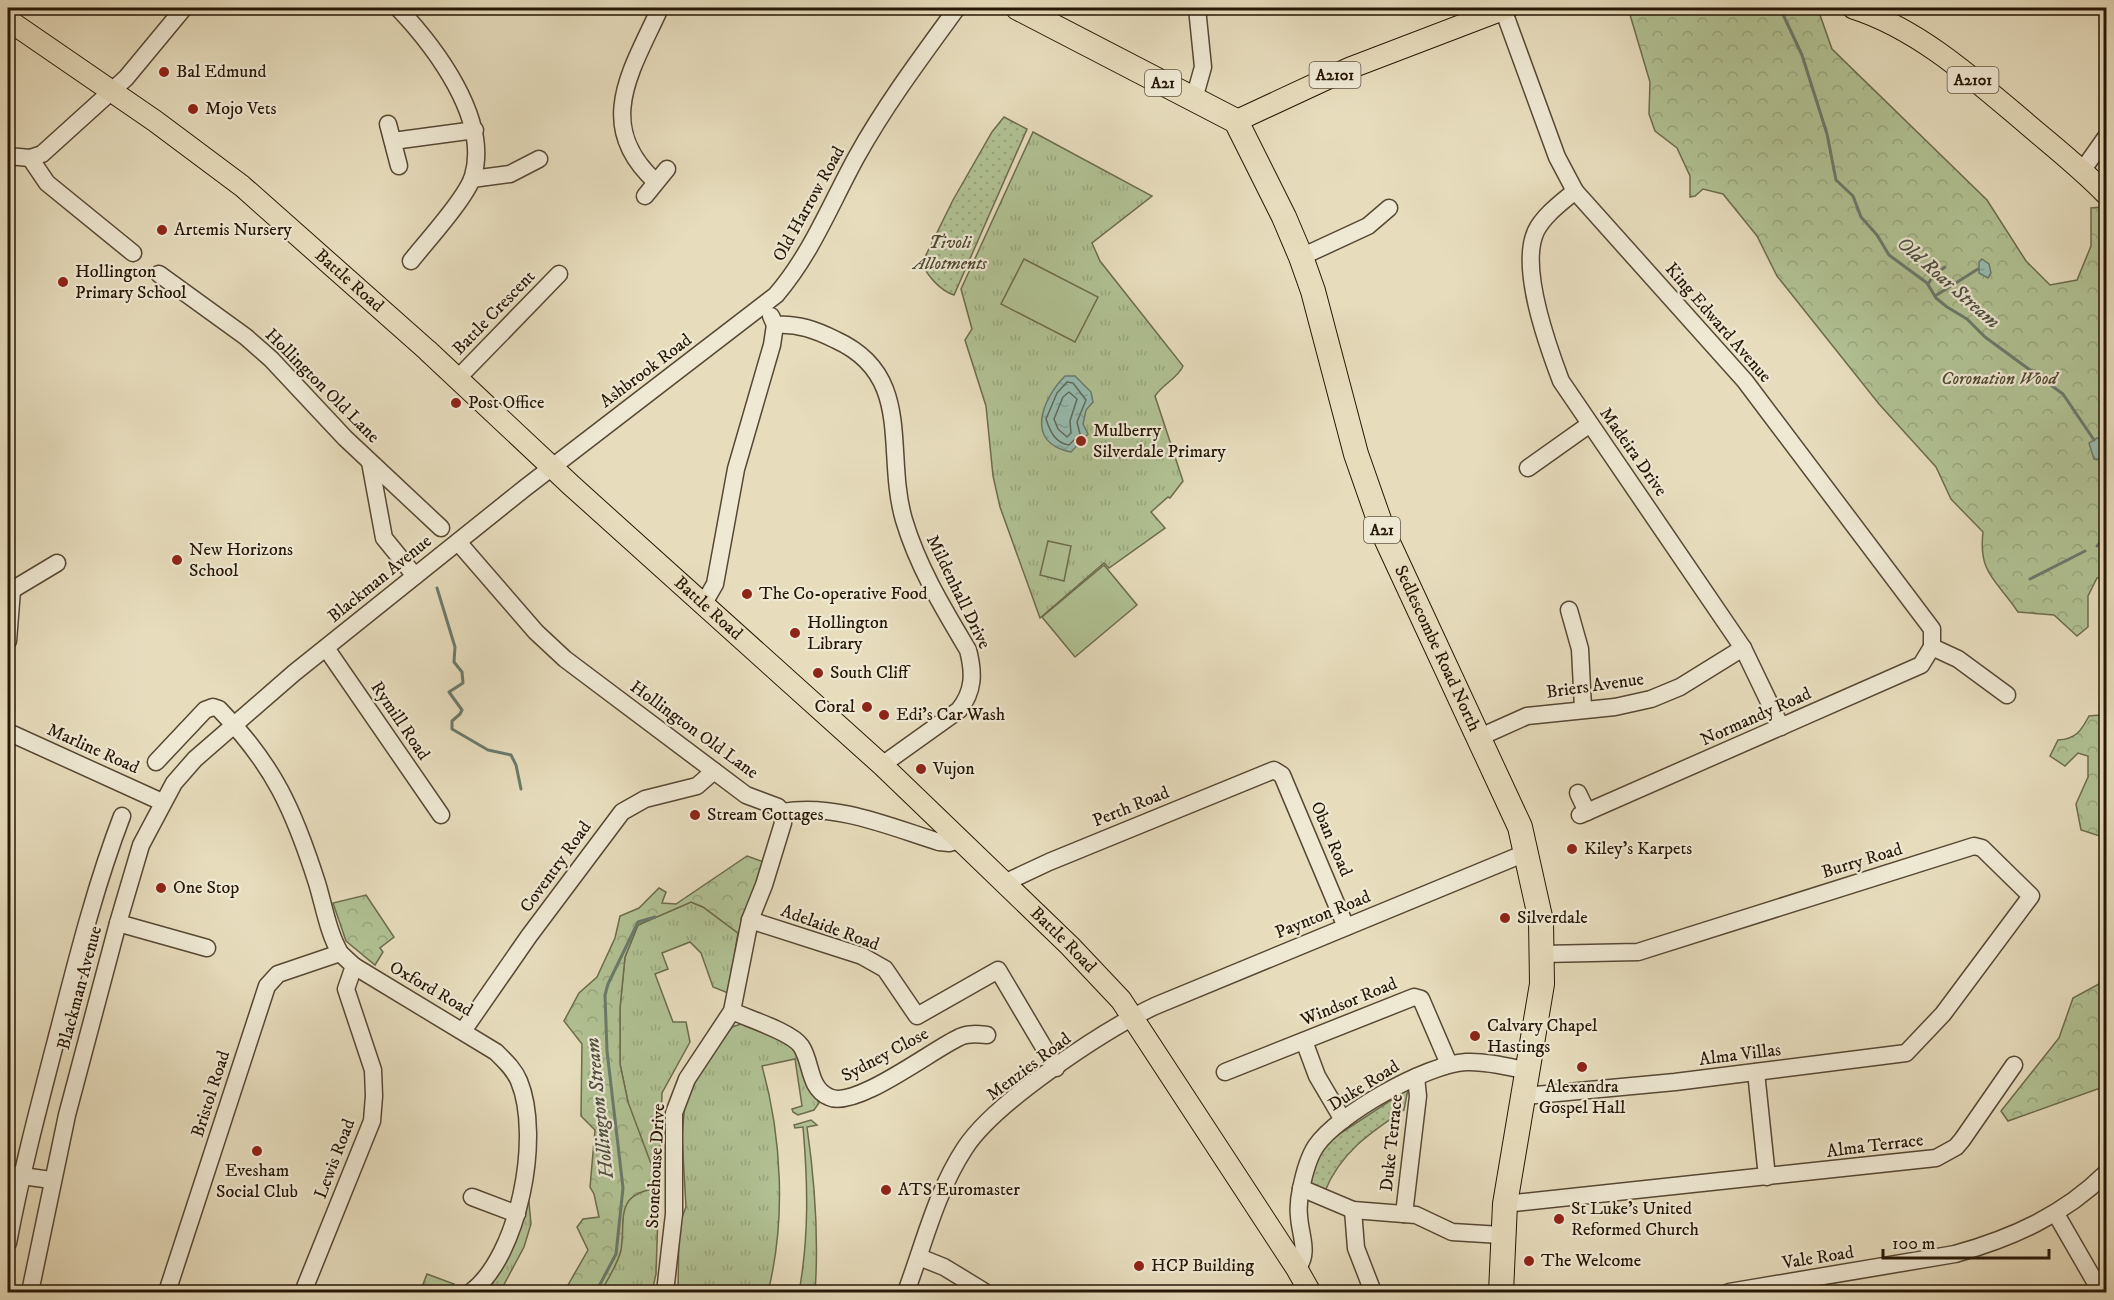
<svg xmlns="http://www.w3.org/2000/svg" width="2114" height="1300" font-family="'IM FELL DW Pica',serif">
	<defs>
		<pattern id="grass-tufts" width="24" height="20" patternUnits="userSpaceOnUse" patternTransform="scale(1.5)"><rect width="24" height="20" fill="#b1c294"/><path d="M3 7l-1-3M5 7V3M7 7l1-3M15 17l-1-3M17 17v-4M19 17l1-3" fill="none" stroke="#98a67e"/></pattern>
		<pattern id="forest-crowns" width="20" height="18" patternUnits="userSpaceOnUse" patternTransform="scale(1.5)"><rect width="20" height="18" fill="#b1c294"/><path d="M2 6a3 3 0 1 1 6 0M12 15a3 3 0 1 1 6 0" fill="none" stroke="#98a67e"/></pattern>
		<pattern id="garden-dots" width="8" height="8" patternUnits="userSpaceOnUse" patternTransform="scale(1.5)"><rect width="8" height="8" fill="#b1c294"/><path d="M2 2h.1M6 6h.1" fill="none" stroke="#98a67e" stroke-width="1.8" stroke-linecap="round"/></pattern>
		<pattern id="water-ripples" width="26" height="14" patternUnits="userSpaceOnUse" patternTransform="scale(1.5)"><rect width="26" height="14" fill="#97bcb0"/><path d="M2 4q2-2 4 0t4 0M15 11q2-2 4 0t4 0" fill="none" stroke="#82a196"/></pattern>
	</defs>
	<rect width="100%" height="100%" fill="#e7ddbd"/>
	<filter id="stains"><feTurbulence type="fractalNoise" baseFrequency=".00333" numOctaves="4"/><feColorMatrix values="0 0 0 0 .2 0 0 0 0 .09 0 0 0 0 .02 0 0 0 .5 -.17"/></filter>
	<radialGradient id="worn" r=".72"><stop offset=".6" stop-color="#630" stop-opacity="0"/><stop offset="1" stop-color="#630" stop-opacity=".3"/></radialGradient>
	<g fill="url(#grass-tufts)" stroke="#6c6c4d" stroke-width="1.5">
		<path d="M 1033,132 L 1152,196 L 1092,243 L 1100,261 L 1183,366 C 1178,378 1163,384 1155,396 L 1183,481 L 1170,498 L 1168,497 L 1151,512 L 1165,528 L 1109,568 L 1104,563 L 1040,618 L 1000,507 L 993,476 L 986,406 L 965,340 L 972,329 L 961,289 Z"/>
		<path d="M 691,902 L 703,907 L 738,933 L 728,993 L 713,987 L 701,953 L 690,942 L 662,953 L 668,969 L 655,974 L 673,1022 L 686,1022 L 690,1042 L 662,1093 L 656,1274 L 652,1292 L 601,1292 L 620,1252 L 624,1204 L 636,1191 L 628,1102 L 620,1064 L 620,1008 L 625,957 L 638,925 Z"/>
		<path d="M 741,1024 L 792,1045 L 819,1103 L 814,1110 L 798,1115 L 793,1112 L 792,1109 L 802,1106 L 795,1059 L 762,1066 C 782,1138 786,1220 768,1292 L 678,1292 L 679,1225 L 686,1207 L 682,1136 L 685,1103 L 702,1068 L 732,1027 Z"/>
		<path d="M 811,1120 L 817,1125 L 807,1127 C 815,1183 819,1236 815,1292 L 799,1292 C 809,1237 808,1184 803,1127 L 795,1128 L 794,1125 Z"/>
		<path d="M 528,1192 L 531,1224 L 524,1247 L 500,1292 L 483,1292 C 513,1265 519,1230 528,1192 Z"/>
		<path d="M 427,1274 L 454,1284 L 445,1292 L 420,1292 Z"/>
	</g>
	<g fill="url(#forest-crowns)" stroke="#6c6c4d" stroke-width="1.5">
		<path d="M 1628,8 L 1814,8 L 1820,15 L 1832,49 L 1987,200 L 2026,261 L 2050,285 L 2077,280 L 2091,246 L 2091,208 L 2101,207 L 2106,212 L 2106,578 L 2097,578 L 2088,596 L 2088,627 L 2077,636 L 2054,615 L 2018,612 C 1997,580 1978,574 1983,532 L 1951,499 L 1936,467 L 1879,404 L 1777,276 L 1757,236 L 1723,194 L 1703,189 L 1695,196 L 1690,197 L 1690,176 L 1677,148 L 1655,131 L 1649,114 L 1650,82 Z"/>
		<path d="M 2100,715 L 2106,728 L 2106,838 L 2081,830 L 2076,804 L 2088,777 L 2088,756 L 2078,753 L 2065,766 L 2050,756 L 2058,740 C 2076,739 2081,731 2089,716 Z"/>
		<path d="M 747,856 L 764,862 L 747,915 L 738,933 L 703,907 L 691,902 L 638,925 L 625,957 L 620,1008 L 620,1064 L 628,1102 L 656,1177 L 653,1189 C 614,1196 626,1220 621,1250 C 618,1264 607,1280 601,1292 L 564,1292 L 588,1250 L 577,1227 L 583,1219 L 599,1217 L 594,1194 L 590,1187 L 595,1130 L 581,1116 L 582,1044 L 564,1021 L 579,993 L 597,977 L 615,938 L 620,916 L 639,908 L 659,888 L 666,892 L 662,903 L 676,904 Z"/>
		<path d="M 366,895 L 394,937 L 380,948 L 383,952 L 375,965 L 346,941 L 333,903 Z"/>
		<path d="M 2106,950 L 2106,1086 L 2008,1121 L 2001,1111 L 2059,1038 L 2073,998 L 2099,984 Z"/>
	</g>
	<g fill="url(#garden-dots)" stroke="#6c6c4d" stroke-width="1.5">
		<path d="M 1004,117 L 1027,129 L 954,295 C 941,291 927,276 922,263 L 953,200 L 992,132 Z"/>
		<path d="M 1408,1089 L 1404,1110 C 1370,1133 1341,1152 1325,1191 L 1312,1185 L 1310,1180 L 1316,1158 L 1327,1142 Z"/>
	</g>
	<g fill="#b1c294" stroke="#6c6c4d" stroke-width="1.5">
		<path d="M 1024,259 L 1098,297 L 1075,342 L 1001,304 Z"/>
		<path d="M 1048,541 L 1071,546 L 1064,581 L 1040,575 Z"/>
		<path d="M 1104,565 L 1137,605 L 1075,657 L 1042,617 Z"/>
	</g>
	<g fill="url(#water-ripples)" stroke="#6a7a6c" stroke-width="1.5">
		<path d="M 1982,259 L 1989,264 L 1991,273 L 1988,278 L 1979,273 L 1979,262 Z"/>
		<path d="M 1065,376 L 1075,376 L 1091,392 L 1093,402 L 1086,410 L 1083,424 L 1088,434 L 1071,452 C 1024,443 1042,399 1065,376 Z"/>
		<path d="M 2097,438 L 2105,440 L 2106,444 L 2098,460 L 2094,459 L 2089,443 Z"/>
	</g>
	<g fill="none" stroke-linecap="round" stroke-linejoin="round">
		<g stroke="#5f6a5b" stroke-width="1.5">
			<path d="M 1067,382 L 1073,383 L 1086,400 L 1077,422 L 1080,434 L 1069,445 C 1055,443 1050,431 1046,419 L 1057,393 Z"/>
			<path d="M 1069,392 L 1077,399 L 1070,421 L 1071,433 L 1067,437 L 1058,429 L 1054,419 L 1063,397 Z"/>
		</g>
		<g stroke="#6a7a6c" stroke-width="3">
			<path d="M 1780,8 L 1802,55 L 1827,134 L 1836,180 L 1853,196 L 1861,217 L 1877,235 L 1889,255 L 1927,283 L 1936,298 L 1947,307 L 1967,319 L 1985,337 L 2063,394 L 2094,440"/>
			<path d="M 1928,284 L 1934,275 L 1945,267"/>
			<path d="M 1935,296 L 1978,269"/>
			<path d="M 2097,546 L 2106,537"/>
			<path d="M 2030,579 L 2085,551"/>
			<path d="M 437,588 L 455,647 L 454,662 L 462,672 L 463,683 L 449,692 L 462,710 L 460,714 L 452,721 L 452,729 L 488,750 L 511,755 L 516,765 L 521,789"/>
			<path d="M 596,1292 L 616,1254 L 623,1188 L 607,1051 L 605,995 L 608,984 L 638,922 L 655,917"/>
		</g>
		<defs>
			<g id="minor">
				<path d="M 398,8 C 435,47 490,119 473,176 C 467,197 426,242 411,261"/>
				<path d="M 1503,9 L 1557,157 L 1575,191 L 1745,381 L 1932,629 L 1932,647"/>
				<path d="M 1194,99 L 1203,67 L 1197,8"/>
				<path d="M 388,124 L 399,166"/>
				<path d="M 393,141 L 475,130"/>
				<path d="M 8,156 L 30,158 L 42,154 L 126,78 L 184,8"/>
				<path d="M 30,158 L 47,183 L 133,253"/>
				<path d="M 2082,171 L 2106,137"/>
				<path d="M 472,179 L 510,174 L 539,159"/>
				<path d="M 656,182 C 593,125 632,70 660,8"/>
				<path d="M 1575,191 C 1561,203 1544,215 1536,231 C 1519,267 1547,344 1561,381 L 1743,648 L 1781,727"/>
				<path d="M 645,196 L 667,169"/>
				<path d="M 1301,257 L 1368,226 L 1389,208"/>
				<path d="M 159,274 L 246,337 L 271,359 L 345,438 L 441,528"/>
				<path d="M 775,325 C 797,323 816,330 836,340 C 915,376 884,452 904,520 C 918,567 943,608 968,650 C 974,673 974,691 959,710 L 882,765"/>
				<path d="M 457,379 L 559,274"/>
				<path d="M 370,462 L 384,538 L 415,576"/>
				<path d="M 1528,468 L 1590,424"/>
				<path d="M 458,542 L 536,632 L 565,659 L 746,795 L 778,807 L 782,812"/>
				<path d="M 8,589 L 12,590 L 8,641"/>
				<path d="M 12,590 L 57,563"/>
				<path d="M 704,603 L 715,584 L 736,469 L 772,345 L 775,325 L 771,316"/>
				<path d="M 1569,610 L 1580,649 L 1583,708"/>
				<path d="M 1932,647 L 1958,659 L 2007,695"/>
				<path d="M 326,648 L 441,815"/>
				<path d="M 8,732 L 162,802"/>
				<path d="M 1480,737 L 1527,716 L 1615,707 L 1651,699 L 1680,687 L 1743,648"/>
				<path d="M 156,762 L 205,710 L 213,707 L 219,709 C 274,765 294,811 317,883 C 324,906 328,932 340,953 L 354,966 L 496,1052 C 505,1061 514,1069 519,1081 C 542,1136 519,1256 471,1292"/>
				<path d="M 1578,793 L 1587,812"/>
				<path d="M 782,812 C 836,803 888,826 939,842 L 949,843 L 960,840"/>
				<path d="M 1580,815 L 1921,665 L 1932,647"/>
				<path d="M 1004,883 L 1049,862 L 1274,770 L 1282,775 L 1346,927"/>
				<path d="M 750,920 L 862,956 L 885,969 L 917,1016 L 998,970 L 1056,1068"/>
				<path d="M 118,923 L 207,948"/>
				<path d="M 732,1011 C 749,1019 792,1032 801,1046 C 812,1062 808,1088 829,1097 C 855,1110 933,1049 960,1037 C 968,1033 978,1034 987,1035"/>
				<path d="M 463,1031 L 529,936 L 622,812 L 645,799 L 697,786 L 714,771"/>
				<path d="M 1304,1041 L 1317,1076 L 1343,1120"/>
				<path d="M 1225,1072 L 1414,997 L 1421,999 L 1449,1064"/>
				<path d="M 1756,1072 L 1767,1177"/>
				<path d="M 1525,1096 L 1675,1082 L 1906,1053 L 1943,1014 L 2031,896 L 1982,848 L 1974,846 L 1638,952 L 1543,954"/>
				<path d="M 8,1174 L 51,1180"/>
				<path d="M 1301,1188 L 1353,1210 L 1416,1215 L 1452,1232 L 1501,1235"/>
				<path d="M 472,1197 L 517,1214"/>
				<path d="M 1505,1204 L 1936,1158 L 1956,1147 L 1962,1140 L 2014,1065"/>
				<path d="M 1353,1210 L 1356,1248 L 1373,1292"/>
				<path d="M 1404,1214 L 1418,1096 L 1416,1077"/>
				<path d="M 2056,1214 L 2101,1292"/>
				<path d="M 8,1243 C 22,1169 41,1098 60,1025 C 78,955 96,884 122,816"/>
				<path d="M 919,1257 L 944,1267 L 985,1292"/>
				<path d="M 1297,1269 C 1310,1253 1300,1235 1299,1216 C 1298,1207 1299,1198 1301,1189 C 1304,1174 1308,1158 1316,1146 C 1338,1114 1427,1064 1466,1062 C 1487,1061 1509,1067 1529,1071"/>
				<path d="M 30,1292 L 67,1115 L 118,923 L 141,845 L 174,783 L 195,759 L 294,673 L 525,488 L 776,295 C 812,253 831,203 857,156 C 886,104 922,56 957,8"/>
				<path d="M 167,1292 L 267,986 L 278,974 L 340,953"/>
				<path d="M 303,1292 L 372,1121 L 374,1096 L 373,1070 L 346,989 L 354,966"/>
				<path d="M 665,1292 L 674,1214 L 674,1113 L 687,1079 L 732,1011 L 750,920 L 764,885 L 783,823 L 782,812"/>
				<path d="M 906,1292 C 924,1244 936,1192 965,1148 C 995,1102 1104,1030 1155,1006 L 1528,852"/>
				<path d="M 1729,1292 L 1955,1254 C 2012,1238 2064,1215 2106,1173"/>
			</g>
			<g id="major">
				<path d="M 1853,8 C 1919,29 1975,80 2027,124 C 2054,147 2082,169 2106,194"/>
				<path id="s1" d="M 8,20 L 155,121 L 242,186 L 427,350 L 572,486 L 882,765 L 960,840 L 1070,946 L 1121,1000 L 1297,1269 L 1310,1292"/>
				<path d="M 1236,121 L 1350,68 L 1507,8"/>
			</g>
			<g id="highway">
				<path id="s2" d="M 1018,8 L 1236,121 L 1284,217 L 1301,257 L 1313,291 L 1356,454 L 1384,534 L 1520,827 L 1541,921 L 1542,984 L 1505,1204 L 1501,1292"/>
			</g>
		</defs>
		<use href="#minor" stroke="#574834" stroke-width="19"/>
		<use href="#major" stroke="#271706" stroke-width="23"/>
		<use href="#highway" stroke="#271706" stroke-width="26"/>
		<use href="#minor" stroke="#efe9d4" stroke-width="16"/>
		<use href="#major" stroke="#e7ddbd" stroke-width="21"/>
		<use href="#highway" stroke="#e7ddbd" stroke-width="24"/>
	</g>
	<g fill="#8f2418" stroke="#efe9d4" stroke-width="2">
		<circle cx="164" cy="72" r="6"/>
		<circle cx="193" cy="109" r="6"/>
		<circle cx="162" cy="230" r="6"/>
		<circle cx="63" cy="282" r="6"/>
		<circle cx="456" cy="403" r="6"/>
		<circle cx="1081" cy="441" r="6"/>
		<circle cx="177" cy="560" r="6"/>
		<circle cx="747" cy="594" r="6"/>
		<circle cx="795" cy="633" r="6"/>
		<circle cx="818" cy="673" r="6"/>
		<circle cx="867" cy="707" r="6"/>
		<circle cx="884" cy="715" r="6"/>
		<circle cx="921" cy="769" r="6"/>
		<circle cx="695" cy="815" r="6"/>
		<circle cx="1572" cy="849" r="6"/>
		<circle cx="161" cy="888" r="6"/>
		<circle cx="1505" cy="918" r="6"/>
		<circle cx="1475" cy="1036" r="6"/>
		<circle cx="1582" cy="1067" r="6"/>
		<circle cx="257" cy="1151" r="6"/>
		<circle cx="886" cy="1190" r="6"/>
		<circle cx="1559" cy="1219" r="6"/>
		<circle cx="1529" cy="1261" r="6"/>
		<circle cx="1139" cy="1266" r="6"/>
	</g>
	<g text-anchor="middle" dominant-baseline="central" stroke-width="4.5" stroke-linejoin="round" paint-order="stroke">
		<g fill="#efe9d4" stroke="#635644" stroke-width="1.5">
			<rect x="1309.5" y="62" width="51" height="26" rx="4.5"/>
			<rect x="1947.5" y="67" width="51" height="26" rx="4.5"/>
			<rect x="1145" y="70" width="36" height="26" rx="4.5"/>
			<rect x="1364" y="517" width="36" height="26" rx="4.5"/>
		</g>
		<g font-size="16" font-weight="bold" fill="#271706">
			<text x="1335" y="75">A2101</text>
			<text x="1973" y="80">A2101</text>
			<text x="1163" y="83">A21</text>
			<text x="1382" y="530">A21</text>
		</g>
		<g font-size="18" fill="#271706" stroke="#efe9d4" text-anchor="start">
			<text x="176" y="72">Bal Edmund</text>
			<text x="205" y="109">Mojo Vets</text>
			<text x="174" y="230">Artemis Nursery</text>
			<text x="75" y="272">Hollington<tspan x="75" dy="21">Primary School</tspan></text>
			<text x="468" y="403">Post Office</text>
			<text x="1093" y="431">Mulberry<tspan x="1093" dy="21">Silverdale Primary</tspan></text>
			<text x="189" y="550">New Horizons<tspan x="189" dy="21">School</tspan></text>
			<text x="759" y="594">The Co-operative Food</text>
			<text x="807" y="623">Hollington<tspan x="807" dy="21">Library</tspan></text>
			<text x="830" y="673">South Cliff</text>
			<text x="855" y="707" text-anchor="end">Coral</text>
			<text x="896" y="715">Edi's Car Wash</text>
			<text x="933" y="769">Vujon</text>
			<text x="707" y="815">Stream Cottages</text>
			<text x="1584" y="849">Kiley's Karpets</text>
			<text x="173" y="888">One Stop</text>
			<text x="1517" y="918">Silverdale</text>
			<text x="1487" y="1026">Calvary Chapel<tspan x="1487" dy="21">Hastings</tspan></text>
			<text x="1582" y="1087" text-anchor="middle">Alexandra<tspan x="1582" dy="21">Gospel Hall</tspan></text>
			<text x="257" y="1171" text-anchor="middle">Evesham<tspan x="257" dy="21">Social Club</tspan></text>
			<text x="898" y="1190">ATS Euromaster</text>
			<text x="1571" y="1209">St Luke's United<tspan x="1571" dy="21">Reformed Church</tspan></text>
			<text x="1541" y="1261">The Welcome</text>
			<text x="1151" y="1266">HCP Building</text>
		</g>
		<g font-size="18" fill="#271706" stroke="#efe9d4">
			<text transform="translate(809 204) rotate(-61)">Old Harrow Road</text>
			<text stroke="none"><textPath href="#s1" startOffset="430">Battle Road</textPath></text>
			<text transform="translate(494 313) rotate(-46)">Battle Crescent</text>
			<text transform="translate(1718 323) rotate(49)">King Edward Avenue</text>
			<text transform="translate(646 371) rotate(-37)">Ashbrook Road</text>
			<text transform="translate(322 386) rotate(45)">Hollington Old Lane</text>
			<text transform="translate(1633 452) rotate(55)">Madeira Drive</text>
			<text transform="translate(380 579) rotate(-39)">Blackman Avenue</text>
			<text transform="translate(958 592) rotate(64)">Mildenhall Drive</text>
			<text stroke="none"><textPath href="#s1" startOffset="916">Battle Road</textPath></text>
			<text stroke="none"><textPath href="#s2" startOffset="812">Sedlescombe Road North</textPath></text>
			<text transform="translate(1595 686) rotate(-8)">Briers Avenue</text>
			<text transform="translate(1756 717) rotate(-24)">Normandy Road</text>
			<text transform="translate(400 721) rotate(56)">Rymill Road</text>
			<text transform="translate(694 730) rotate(36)">Hollington Old Lane</text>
			<text transform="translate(93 749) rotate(24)">Marline Road</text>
			<text transform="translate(1131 807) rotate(-22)">Perth Road</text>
			<text transform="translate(1331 839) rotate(67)">Oban Road</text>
			<text transform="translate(1862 861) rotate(-17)">Burry Road</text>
			<text transform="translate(556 867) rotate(-54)">Coventry Road</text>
			<text transform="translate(1323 915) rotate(-22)">Paynton Road</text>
			<text transform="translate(830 928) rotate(20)">Adelaide Road</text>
			<text stroke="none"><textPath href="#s1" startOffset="1402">Battle Road</textPath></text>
			<text transform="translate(80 988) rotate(-75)">Blackman Avenue</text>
			<text transform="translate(431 989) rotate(30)">Oxford Road</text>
			<text transform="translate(1349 1002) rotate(-22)">Windsor Road</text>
			<text transform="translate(885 1055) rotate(-28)">Sydney Close</text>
			<text transform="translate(1740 1055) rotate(-7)">Alma Villas</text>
			<text transform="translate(1029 1067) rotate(-37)">Menzies Road</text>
			<text transform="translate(1364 1086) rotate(-32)">Duke Road</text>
			<text transform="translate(211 1094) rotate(-72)">Bristol Road</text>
			<text transform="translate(1392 1143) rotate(-84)">Duke Terrace</text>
			<text transform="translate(1875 1146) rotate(-7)">Alma Terrace</text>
			<text transform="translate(335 1159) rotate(-69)">Lewis Road</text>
			<text transform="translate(656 1166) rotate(-87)">Stonehouse Drive</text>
			<text transform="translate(1818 1258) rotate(-9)">Vale Road</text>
		</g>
		<g font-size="18" font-style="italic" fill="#504a31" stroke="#efe9d4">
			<text x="950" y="243">Tivoli<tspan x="950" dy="21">Allotments</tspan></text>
			<text x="1999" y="379">Coronation Wood</text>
		</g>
		<g font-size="20" font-style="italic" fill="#4e5142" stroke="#efe9d4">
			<text transform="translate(1948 283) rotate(41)">Old Roar Stream</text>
			<text transform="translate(600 1108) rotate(-96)">Hollington Stream</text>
		</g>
	</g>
	<rect width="2114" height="1300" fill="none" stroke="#e7ddbd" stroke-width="30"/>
	<rect x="9" y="9" width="2096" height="1282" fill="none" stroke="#271706" stroke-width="3"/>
	<rect x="15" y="15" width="2084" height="1270" fill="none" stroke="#271706" stroke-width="1.5"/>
	<path d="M1883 1249v9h166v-9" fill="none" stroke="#271706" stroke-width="3"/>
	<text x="1892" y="1249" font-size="18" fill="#271706" stroke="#efe9d4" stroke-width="4.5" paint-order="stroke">100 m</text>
	<rect width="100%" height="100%" filter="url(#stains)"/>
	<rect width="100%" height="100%" fill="url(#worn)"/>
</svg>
